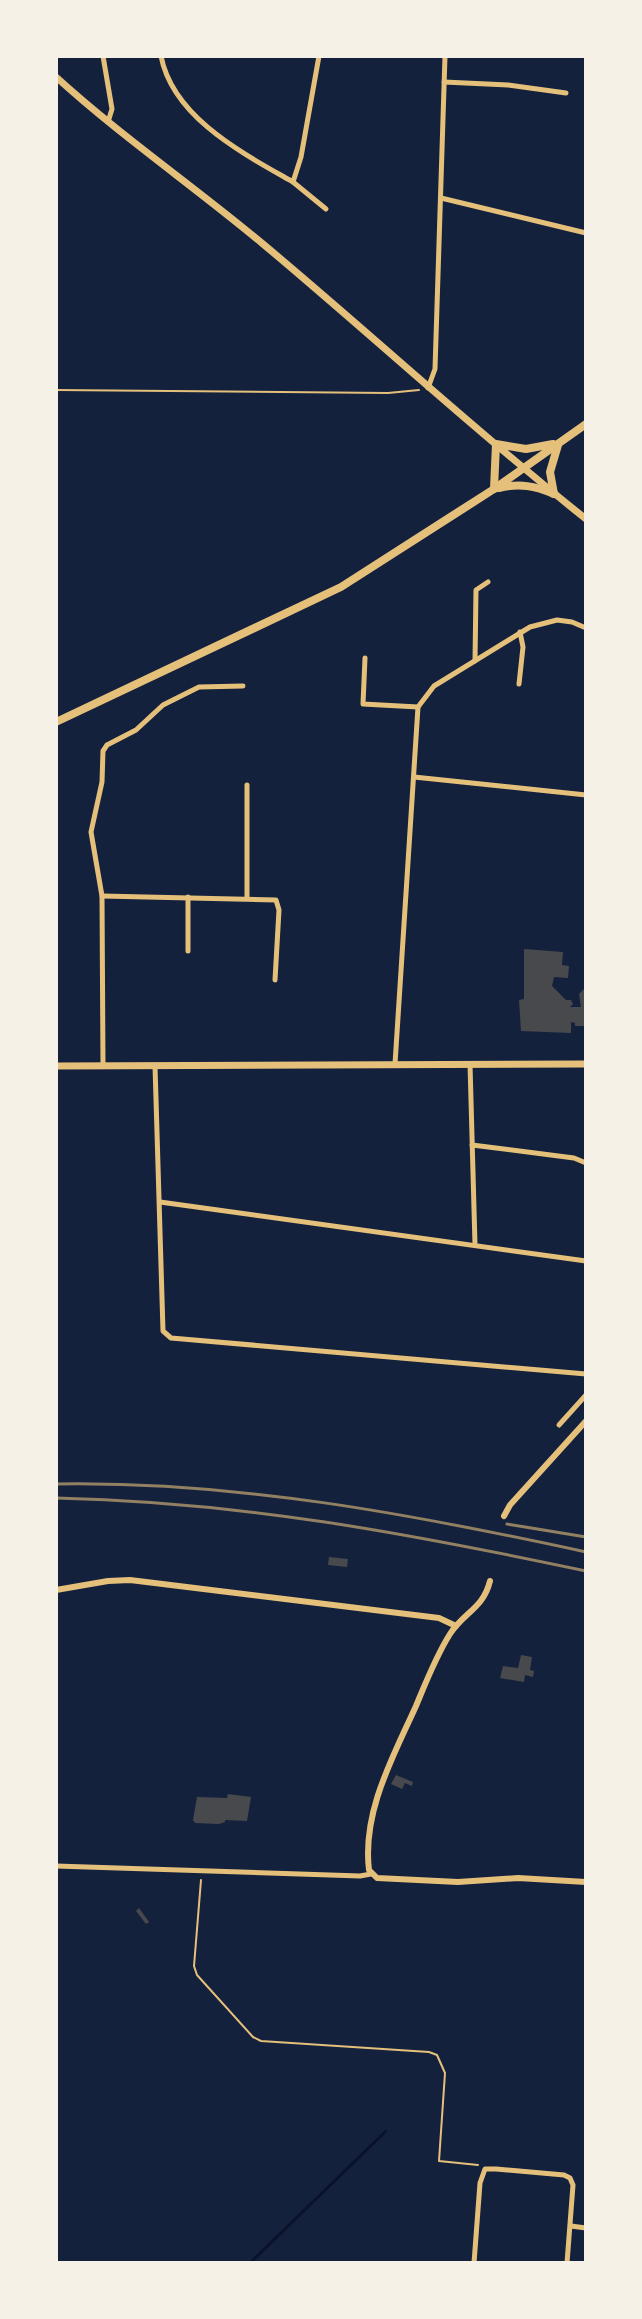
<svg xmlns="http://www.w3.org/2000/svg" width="642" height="2319" font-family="Signika,sans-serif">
	<rect width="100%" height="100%" fill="#14213d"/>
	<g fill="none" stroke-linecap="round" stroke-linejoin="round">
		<path stroke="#0b132b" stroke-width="3" d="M 250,2263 L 386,2131"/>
	</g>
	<g fill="#48494c">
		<path d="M 524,949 L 563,952 L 562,965 L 569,966 L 568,978 L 554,977 L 552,986 L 566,1000 L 571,1000 L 573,1004 L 570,1007 L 581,1007 L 579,994 L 586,987 L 586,1026 L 575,1026 L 575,1023 L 571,1022 L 571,1033 L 521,1031 L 519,1000 L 524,999 Z"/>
		<path d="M 329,1557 L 348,1559 L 347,1567 L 328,1565 Z"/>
		<path d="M 521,1655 L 532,1657 L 530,1670 L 534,1671 L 533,1677 L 525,1675 L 524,1682 L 500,1678 L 503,1666 L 518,1668 Z"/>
		<path d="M 396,1775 L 413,1782 L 412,1786 L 405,1783 L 402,1789 L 391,1784 Z"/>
		<path d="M 228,1794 L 251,1797 L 247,1821 L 225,1820 L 225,1822 L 219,1824 L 195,1823 L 193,1820 L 197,1797 L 227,1798 Z"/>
		<path d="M 139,1908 L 149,1922 L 146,1924 L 136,1911 Z"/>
	</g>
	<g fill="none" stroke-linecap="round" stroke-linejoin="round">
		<g stroke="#e5c07b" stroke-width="2">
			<path d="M 56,390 L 388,393 L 419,390"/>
			<path d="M 201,1880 L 194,1966 L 197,1975 L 253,2037 L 261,2041 L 429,2052 L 437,2055 L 445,2073 L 439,2161 L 478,2165"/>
		</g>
		<g stroke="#e5c07b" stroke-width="5">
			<path d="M 103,56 L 112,109 L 108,122"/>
			<path d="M 161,56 C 173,118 244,154 293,182 L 301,157 L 319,56"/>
			<path d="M 444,82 L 508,85 L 566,93"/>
			<path d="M 293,182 L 326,209"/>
			<path d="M 441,198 L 586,233"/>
			<path d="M 428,388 L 435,369 L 445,56"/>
			<path d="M 365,658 L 363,704 L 418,707"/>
			<path d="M 475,661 L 476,590 L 488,582"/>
			<path d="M 519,684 L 523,647 L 520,632"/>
			<path d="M 414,777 L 586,795"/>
			<path d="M 102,896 L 276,900 L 279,910 L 275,980"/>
			<path d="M 247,897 L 247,785"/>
			<path d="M 188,951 L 188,897"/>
			<path d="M 395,1064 L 418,707 L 434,686 L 530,627 L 557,620 L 572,622 L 586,628"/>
			<path d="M 470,1064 L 475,1245"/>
			<path d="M 103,1066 L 102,896 L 91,832 L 102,782 L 103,751 L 107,745 L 136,730 L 163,705 L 199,687 L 243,686"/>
			<path d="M 155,1066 L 163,1331 L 171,1338 L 586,1374"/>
			<path d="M 472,1145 L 574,1158 L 586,1163"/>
			<path d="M 160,1202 L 586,1261"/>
			<path d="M 559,1425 L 586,1395"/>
			<path d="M 56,1866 L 360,1876 L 371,1874"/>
			<path d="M 571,2226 L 586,2228"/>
			<path d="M 474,2263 L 480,2183 L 485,2169 L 496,2169 L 564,2175 L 570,2178 L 573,2185 L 567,2263"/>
		</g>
		<g stroke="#e5c07b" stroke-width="6">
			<path d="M 504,1516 L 510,1505 L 586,1421"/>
			<path d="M 490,1581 C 483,1609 464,1612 450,1634 C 436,1656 426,1682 416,1706 C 393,1757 362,1812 369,1870 L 377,1878 L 458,1882 L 518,1878 L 586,1882"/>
			<path d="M 56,1590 L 108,1581 L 130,1580 L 439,1618 L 456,1626"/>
		</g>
		<g stroke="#e5c07b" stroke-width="7">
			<path d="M 56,77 C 122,137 195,187 263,244 C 372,335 475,431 586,519"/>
			<path d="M 56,1066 L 586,1064"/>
		</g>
		<g stroke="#e5c07b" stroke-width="8">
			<path d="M 499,488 C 520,483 535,486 554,494"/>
			<path d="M 494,489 L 496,444 L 526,449 L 553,444"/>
			<path d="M 554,494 L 550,472 L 558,445"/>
			<path d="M 56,722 L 341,587 L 494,489 L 586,424"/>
		</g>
		<g stroke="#918062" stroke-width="3">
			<path d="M 56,1484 C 236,1481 411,1514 586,1552"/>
			<path d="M 56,1498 C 241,1502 406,1533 586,1571"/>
			<path d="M 507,1524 L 586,1537"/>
		</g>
	</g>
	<rect width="642" height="2319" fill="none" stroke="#f6f1e7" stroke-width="116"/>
</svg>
